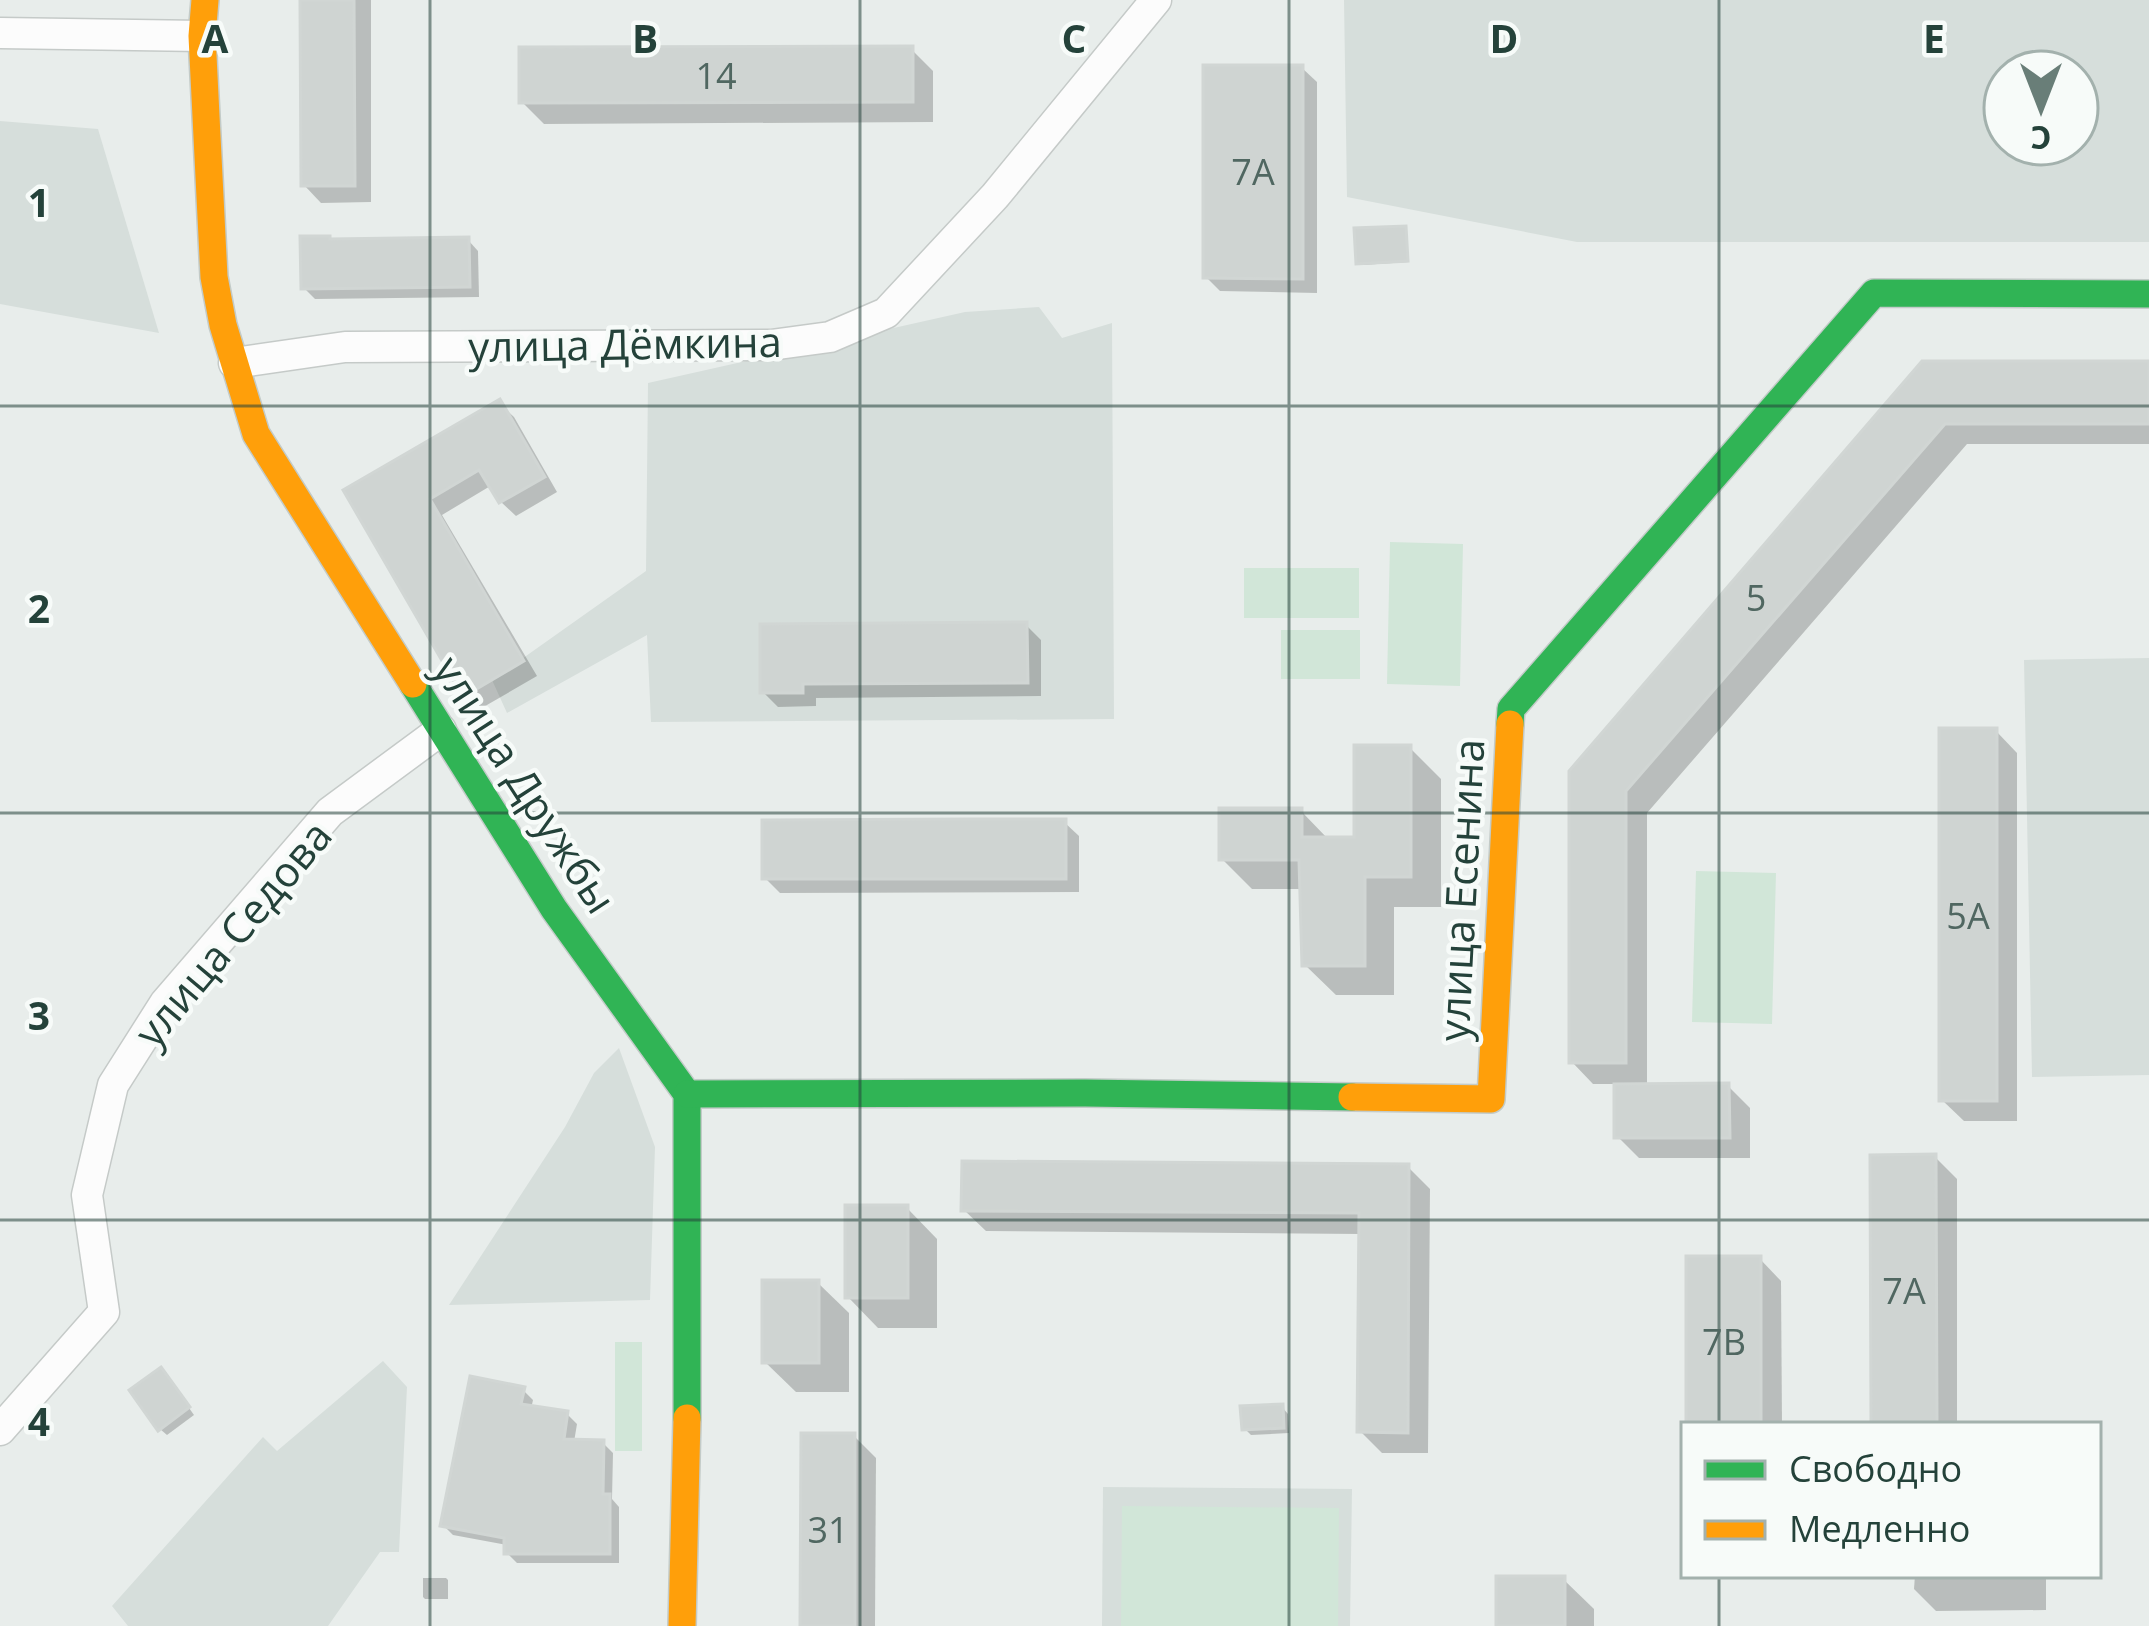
<svg xmlns="http://www.w3.org/2000/svg" width="2149" height="1626" font-family="'Open Sans',sans-serif">
	<rect width="100%" height="100%" fill="#e8edeb"/>
	<g fill="#d6dedb" fill-rule="evenodd">
		<path d="M 1344,0 L 2149,0 L 2149,242 L 1577,242 L 1347,197 ZM 2005,72 L 2077,72 L 2077,144 L 2005,144 Z"/>
		<path d="M 0,121 L 98,129 L 159,333 L 0,304 Z"/>
		<path d="M 1039,307 L 1062,338 L 1112,323 L 1114,719 L 651,722 L 647,635 L 507,713 L 492,680 L 646,571 L 648,383 L 965,312 Z"/>
		<path d="M 2149,658 L 2149,1075 L 2032,1077 L 2024,660 Z"/>
		<path d="M 619,1048 L 655,1147 L 650,1300 L 449,1305 L 565,1127 L 594,1073 Z"/>
		<path d="M 383,1361 L 407,1387 L 399,1552 L 380,1552 L 328,1626 L 128,1626 L 112,1606 L 263,1437 L 277,1451 Z"/>
		<path d="M 1103,1487 L 1352,1489 L 1350,1626 L 1102,1626 Z"/>
	</g>
	<g fill="#d1e6d8">
		<path d="M 1390,542 L 1463,544 L 1460,686 L 1387,684 Z"/>
		<rect x="1244" y="568" width="115" height="50"/>
		<rect x="1281" y="630" width="79" height="49"/>
		<path d="M 1696,871 L 1776,873 L 1772,1024 L 1692,1022 Z"/>
		<rect x="615" y="1342" width="27" height="109"/>
		<path d="M 1122,1506 L 1339,1508 L 1338,1626 L 1121,1626 Z"/>
	</g>
	<g fill="#0003">
		<path d="M 303,0 L 371,0 L 371,202 L 321,203 L 304,185 Z"/>
		<path d="M 911,49 L 933,71 L 933,122 L 544,124 L 522,102 Z"/>
		<path d="M 1302,68 L 1317,82 L 1317,293 L 1220,291 L 1206,277 Z"/>
		<path d="M 1405,229 L 1409,262 L 1362,265 L 1359,263 Z"/>
		<path d="M 468,240 L 478,251 L 479,297 L 315,299 L 304,288 Z"/>
		<path d="M 1923,364 L 2149,364 L 2149,444 L 1967,444 L 1647,813 L 1647,1087 L 1728,1086 L 1750,1108 L 1750,1158 L 1639,1158 L 1617,1136 L 1617,1084 L 1593,1084 L 1572,1062 L 1572,772 Z"/>
		<path d="M 499,403 L 514,417 L 557,492 L 516,516 L 501,502 L 492,485 L 442,515 L 537,676 L 480,709 L 466,695 L 347,491 Z"/>
		<path d="M 1026,625 L 1041,640 L 1041,696 L 816,698 L 816,706 L 778,707 L 763,692 Z"/>
		<path d="M 1996,731 L 2017,753 L 2017,1121 L 1964,1121 L 1942,1100 Z"/>
		<path d="M 1410,748 L 1441,779 L 1441,907 L 1394,907 L 1394,995 L 1336,995 L 1305,965 L 1303,889 L 1252,889 L 1222,859 L 1301,811 L 1329,840 L 1357,840 Z"/>
		<path d="M 1064,822 L 1079,836 L 1079,892 L 780,893 L 765,878 Z"/>
		<path d="M 1935,1157 L 1957,1179 L 1957,1425 L 1874,1425 Z"/>
		<path d="M 1408,1167 L 1430,1189 L 1428,1453 L 1382,1453 L 1360,1431 L 1361,1234 L 986,1231 L 964,1210 Z"/>
		<path d="M 907,1208 L 937,1239 L 937,1328 L 878,1328 L 848,1297 Z"/>
		<path d="M 1760,1259 L 1781,1281 L 1782,1425 L 1689,1425 Z"/>
		<path d="M 818,1283 L 849,1313 L 849,1392 L 796,1392 L 765,1362 Z"/>
		<path d="M 167,1377 L 194,1415 L 167,1435 L 160,1429 Z"/>
		<path d="M 523,1390 L 533,1400 L 531,1409 L 567,1414 L 577,1424 L 574,1442 L 603,1443 L 613,1453 L 612,1499 L 619,1507 L 619,1563 L 517,1563 L 507,1553 L 507,1545 L 453,1535 L 443,1525 Z"/>
		<path d="M 1282,1407 L 1288,1414 L 1289,1433 L 1251,1435 L 1245,1429 Z"/>
		<path d="M 854,1436 L 876,1458 L 875,1626 L 803,1626 Z"/>
		<path d="M 1915,1575 L 2046,1575 L 2046,1610 L 1936,1611 L 1914,1589 Z"/>
		<path d="M 423,1578 L 446,1578 L 448,1580 L 448,1599 L 425,1599 L 423,1597 Z"/>
		<path d="M 1563,1579 L 1594,1609 L 1594,1626 L 1499,1626 Z"/>
	</g>
	<g fill="#cfd4d2" stroke="#d1d6d4" stroke-width="3">
		<path d="M 300,0 L 354,0 L 355,186 L 301,186 Z"/>
		<path d="M 913,46 L 913,102 L 519,103 L 519,47 Z"/>
		<path d="M 1203,65 L 1303,65 L 1303,279 L 1203,278 Z"/>
		<path d="M 1406,226 L 1408,261 L 1356,264 L 1354,228 Z"/>
		<path d="M 300,236 L 330,236 L 330,239 L 469,237 L 470,287 L 301,289 Z"/>
		<path d="M 1922,361 L 2149,361 L 2149,424 L 1945,424 L 1626,791 L 1626,1063 L 1569,1063 L 1569,771 Z"/>
		<path d="M 500,399 L 545,477 L 499,503 L 479,470 L 430,499 L 524,661 L 463,697 L 343,490 Z"/>
		<path d="M 1027,622 L 1028,683 L 803,684 L 803,693 L 760,693 L 760,624 Z"/>
		<rect x="1939" y="728" width="58" height="373"/>
		<path d="M 1354,745 L 1411,745 L 1411,877 L 1365,877 L 1365,966 L 1302,966 L 1299,860 L 1219,860 L 1219,808 L 1302,808 L 1302,837 L 1354,837 Z"/>
		<path d="M 971,819 L 1066,819 L 1066,879 L 762,879 L 762,820 Z"/>
		<path d="M 1729,1083 L 1730,1138 L 1614,1138 L 1614,1084 Z"/>
		<path d="M 1936,1154 L 1937,1425 L 1871,1425 L 1870,1155 Z"/>
		<path d="M 962,1161 L 1409,1164 L 1408,1433 L 1357,1432 L 1359,1213 L 961,1211 Z"/>
		<rect x="845" y="1205" width="63" height="93"/>
		<rect x="1686" y="1256" width="75" height="169"/>
		<rect x="762" y="1280" width="57" height="83"/>
		<path d="M 161,1367 L 190,1407 L 158,1431 L 129,1390 Z"/>
		<path d="M 470,1376 L 525,1387 L 521,1404 L 568,1411 L 564,1439 L 604,1440 L 603,1494 L 610,1494 L 610,1554 L 504,1554 L 504,1538 L 440,1526 Z"/>
		<path d="M 1283,1404 L 1284,1428 L 1242,1430 L 1240,1406 Z"/>
		<path d="M 801,1433 L 855,1433 L 855,1626 L 800,1626 Z"/>
		<rect x="1496" y="1576" width="69" height="50"/>
	</g>
	<g fill="none" stroke-linecap="round" stroke-linejoin="round">
		<defs>
			<g id="street">
				<path d="M 0,33 L 202,36"/>
				<path d="M 234,363 L 345,347 L 771,345 L 830,337 L 886,313 L 995,196 L 1156,0"/>
				<path d="M 0,1430 L 104,1312 L 87,1195 L 113,1085 L 165,1003 L 330,812 L 441,730"/>
			</g>
			<g id="fast">
				<path d="M 413,684 L 554,909 L 687,1094 L 687,1418"/>
				<path d="M 1510,724 L 1511,709 L 1874,293 L 2149,294"/>
				<path d="M 687,1094 L 1085,1093 L 1352,1097"/>
			</g>
			<g id="slow">
				<path d="M 205,0 L 202,36 L 214,277 L 223,325 L 256,434 L 413,684"/>
				<path d="M 1352,1097 L 1491,1099 L 1510,724"/>
				<path d="M 682,1626 L 687,1418"/>
			</g>
		</defs>
		<use href="#street" stroke="#c5cac8" stroke-width="33"/>
		<use href="#fast" stroke="#c3cbc8" stroke-width="30"/>
		<use href="#slow" stroke="#c3cbc8" stroke-width="30"/>
		<use href="#street" stroke="#fcfcfc" stroke-width="30"/>
		<use href="#fast" stroke="#30b455" stroke-width="27"/>
		<use href="#slow" stroke="#ff9f0a" stroke-width="27"/>
	</g>
	<path fill="none" stroke="#24423a" stroke-width="3" stroke-opacity="0.55" d="M 430,0 L 430,1626M 860,0 L 860,1626M 1289,0 L 1289,1626M 1719,0 L 1719,1425M 0,406 L 2149,406M 0,813 L 2149,813M 0,1220 L 2149,1220M 1719,1575 L 1719,1626"/>
	<g text-anchor="middle" dominant-baseline="central" stroke-width="9" stroke-linejoin="round" paint-order="stroke">
		<g font-size="36" fill="#506761">
			<text x="716" y="75">14</text>
			<text x="1253" y="171">7А</text>
			<text x="1756" y="597">5</text>
			<text x="1968" y="915">5А</text>
			<text x="1904" y="1290">7А</text>
			<text x="1724" y="1341">7В</text>
			<text x="828" y="1529">31</text>
		</g>
		<g font-size="42" fill="#24423a" stroke="#f7fbf9">
			<text transform="translate(625 343) rotate(-1)">улица Дёмкина</text>
			<text transform="translate(526 784) rotate(57)">улица Дружбы</text>
			<text transform="translate(1460 890) rotate(-87)">улица Есенина</text>
			<text transform="translate(232 933) rotate(-50)">улица Седова</text>
		</g>
	</g>
	<g font-size="39" text-anchor="middle" font-weight="bold" fill="#24423a" stroke="#f7fbf9" stroke-width="9" stroke-linejoin="round" paint-order="stroke">
		<text x="215" y="53">A</text>
		<text x="645" y="53">B</text>
		<text x="1074" y="53">C</text>
		<text x="1504" y="53">D</text>
		<text x="1934" y="53">E</text>
		<text x="39" y="217">1</text>
		<text x="39" y="623">2</text>
		<text x="39" y="1030">3</text>
		<text x="39" y="1436">4</text>
	</g>
	<rect x="1681" y="1422" width="420" height="156" fill="#f7fbf9" stroke="#a3b1ad" stroke-width="3"/>
	<rect x="1705" y="1461" width="60" height="18" fill="#30b455" stroke="#a3b1ad" stroke-width="3"/>
	<text x="1789" y="1482" font-size="36" fill="#24423a">Свободно</text>
	<rect x="1705" y="1521" width="60" height="18" fill="#ff9f0a" stroke="#a3b1ad" stroke-width="3"/>
	<text x="1789" y="1542" font-size="36" fill="#24423a">Медленно</text>
	<g transform="translate(2041 108) rotate(180)"><circle r="57" fill="#f7fbf9" stroke="#a3b1ad" stroke-width="3"/>
	<path d="M0-9L21 45L0 30L-21 45Z" fill="#697e78"/>
	<text y="-18" font-size="33" font-weight="bold" text-anchor="middle" fill="#24423a">С</text>
	</g>
</svg>
